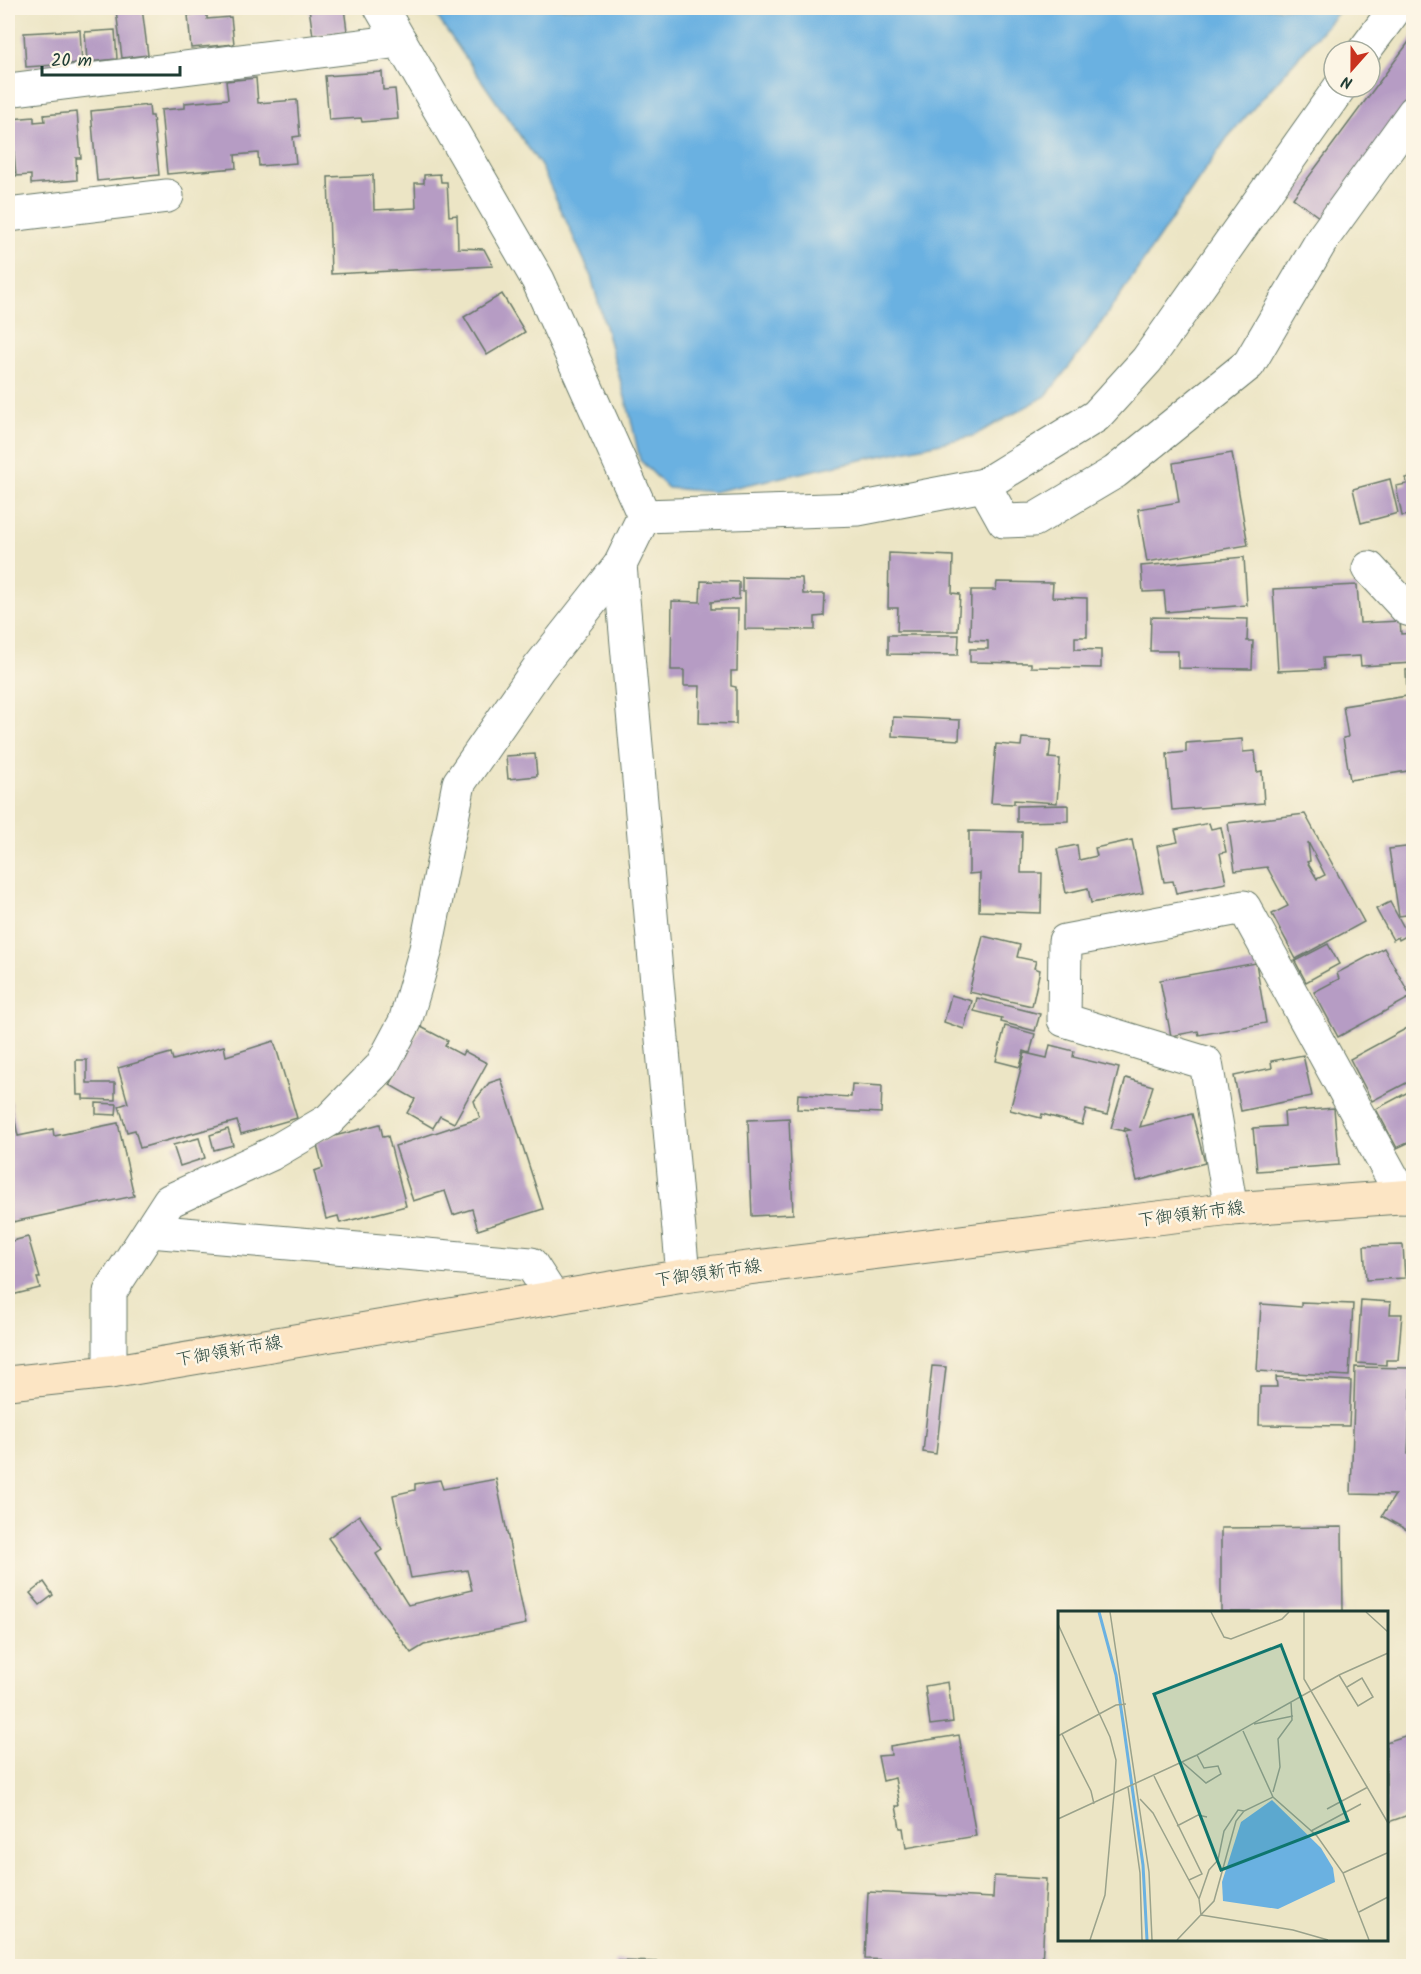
<svg xmlns="http://www.w3.org/2000/svg" width="1421" height="1974" font-family="Kalam,'Klee One',sans-serif">
	<rect width="100%" height="100%" fill="#fcf5e5"/>
	<filter id="ink" filterUnits="userSpaceOnUse"><feTurbulence type="fractalNoise" baseFrequency=".0167" numOctaves="2"/><feDisplacementMap in="SourceGraphic" scale="12" xChannelSelector="R" yChannelSelector="G"/><feConvolveMatrix kernelMatrix="1 2 1 2 8 2 1 2 1" color-interpolation-filters="sRGB"/></filter>
	<filter id="wash" filterUnits="userSpaceOnUse"><feTurbulence type="fractalNoise" baseFrequency=".008" numOctaves="4" result="noise"/><feDisplacementMap in="SourceGraphic" scale="24" xChannelSelector="R" yChannelSelector="G"/><feGaussianBlur stdDeviation="1.35" result="paint"/><feColorMatrix in="noise" values="0 0 0 0 0 0 0 0 0 0 0 0 0 0 0 0 0 1.4 0 .05"/><feComposite in="paint" operator="in"/></filter>
	<g filter="url(#wash)">
		<rect width="100%" height="100%" fill="#ece5c5"/>
		<path fill="#6ab1e1" stroke="#44778a" stroke-width="1.5" d="M 431,8 L 1342,8 L 1227,138 L 1086,345 L 1046,396 L 973,436 L 713,492 L 668,488 L 640,460 L 630,415 L 590,273 L 541,166 Z"/>
		<g id="blocks">
			<g fill="#b69cc4" fill-rule="evenodd">
				<path d="M 142,8 L 148,55 L 122,58 L 116,10 Z"/>
				<path d="M 309,8 L 344,8 L 347,31 L 313,36 Z"/>
				<path d="M 207,13 L 207,19 L 231,17 L 234,44 L 191,48 L 188,15 Z"/>
				<path d="M 80,30 L 82,63 L 26,67 L 24,33 Z"/>
				<path d="M 115,30 L 117,59 L 87,62 L 85,32 Z"/>
				<path d="M 1414,35 L 1414,99 L 1323,220 L 1293,198 Z"/>
				<path d="M 382,72 L 383,90 L 395,89 L 398,119 L 362,122 L 361,118 L 329,120 L 325,76 Z"/>
				<path d="M 256,78 L 258,103 L 297,100 L 300,136 L 293,137 L 296,163 L 259,166 L 258,153 L 235,155 L 236,168 L 167,174 L 161,110 L 185,108 L 185,103 L 228,99 L 226,81 Z"/>
				<path d="M 149,105 L 150,116 L 153,116 L 159,175 L 97,181 L 91,111 Z"/>
				<path d="M 77,112 L 81,158 L 76,158 L 77,180 L 31,184 L 31,175 L 16,176 L 11,119 L 34,117 L 34,122 L 45,121 L 44,115 Z"/>
				<path d="M 8,151 L 9,151 L 13,193 L 8,193 Z"/>
				<path d="M 440,174 L 441,182 L 447,182 L 449,216 L 457,215 L 458,248 L 484,249 L 493,266 L 331,274 L 328,177 L 373,175 L 374,210 L 416,208 L 415,183 L 424,183 L 424,175 Z"/>
				<path d="M 502,294 L 525,332 L 487,355 L 464,317 Z"/>
				<path d="M 1232,453 L 1248,545 L 1147,562 L 1138,509 L 1179,502 L 1173,463 Z"/>
				<path d="M 1414,476 L 1414,521 L 1412,521 L 1411,515 L 1402,516 L 1396,486 L 1407,484 L 1406,478 Z"/>
				<path d="M 1390,479 L 1398,513 L 1361,523 L 1353,489 Z"/>
				<path d="M 889,553 L 953,556 L 952,593 L 960,594 L 958,631 L 897,631 L 898,608 L 888,608 Z"/>
				<path d="M 1244,557 L 1247,605 L 1166,612 L 1164,591 L 1143,592 L 1141,566 Z"/>
				<path d="M 742,577 L 802,578 L 803,594 L 825,594 L 824,616 L 815,617 L 815,630 L 745,629 L 745,592 L 742,592 Z"/>
				<path d="M 701,581 L 739,582 L 739,599 L 711,602 L 711,609 L 738,609 L 737,671 L 731,671 L 731,686 L 736,687 L 736,724 L 699,723 L 700,686 L 684,686 L 684,670 L 671,670 L 672,601 L 700,602 Z"/>
				<path d="M 997,582 L 1053,583 L 1052,597 L 1087,598 L 1087,637 L 1075,637 L 1075,649 L 1101,650 L 1101,668 L 1031,667 L 1031,663 L 970,662 L 970,649 L 988,649 L 988,641 L 970,640 L 971,590 L 996,590 Z"/>
				<path d="M 1357,585 L 1360,623 L 1400,621 L 1401,634 L 1414,633 L 1414,663 L 1361,666 L 1360,656 L 1323,658 L 1324,669 L 1278,671 L 1273,589 Z"/>
				<path d="M 1151,617 L 1248,619 L 1247,641 L 1253,641 L 1252,669 L 1178,668 L 1178,651 L 1150,651 Z"/>
				<path d="M 888,635 L 959,635 L 958,655 L 888,654 Z"/>
				<path d="M 1414,669 L 1414,691 L 1407,692 L 1406,670 Z"/>
				<path d="M 1414,695 L 1414,770 L 1350,780 L 1343,738 L 1348,737 L 1343,706 Z"/>
				<path d="M 893,717 L 960,720 L 959,740 L 892,736 Z"/>
				<path d="M 1022,738 L 1051,740 L 1049,758 L 1060,759 L 1057,803 L 1014,800 L 1014,804 L 991,803 L 996,744 L 1021,746 Z"/>
				<path d="M 1242,739 L 1243,752 L 1255,751 L 1257,772 L 1262,771 L 1264,803 L 1172,810 L 1167,754 L 1186,752 L 1186,743 Z"/>
				<path d="M 535,754 L 537,776 L 508,779 L 506,756 Z"/>
				<path d="M 1068,805 L 1068,821 L 1017,822 L 1017,806 Z"/>
				<path d="M 1305,814 L 1364,922 L 1296,959 L 1272,914 L 1288,906 L 1267,867 L 1235,871 L 1228,823 ZM 1308,842 L 1325,875 L 1317,879 L 1307,862 L 1310,861 Z"/>
				<path d="M 1209,823 L 1211,829 L 1221,827 L 1226,852 L 1220,853 L 1226,883 L 1176,893 L 1173,881 L 1164,882 L 1157,846 L 1178,842 L 1175,830 Z"/>
				<path d="M 969,831 L 1022,832 L 1021,873 L 1042,873 L 1041,913 L 979,911 L 980,873 L 969,874 Z"/>
				<path d="M 1132,840 L 1143,893 L 1091,903 L 1088,888 L 1066,893 L 1057,849 L 1077,845 L 1079,860 L 1097,856 L 1095,848 Z"/>
				<path d="M 1414,846 L 1414,914 L 1399,916 L 1389,849 Z"/>
				<path d="M 1390,902 L 1408,935 L 1399,940 L 1398,937 L 1393,940 L 1376,909 Z"/>
				<path d="M 983,936 L 1020,945 L 1017,957 L 1036,961 L 1034,968 L 1040,970 L 1032,1006 L 969,992 Z"/>
				<path d="M 1328,944 L 1339,964 L 1306,982 L 1295,961 Z"/>
				<path d="M 1384,948 L 1411,997 L 1338,1037 L 1314,992 L 1339,979 L 1337,973 Z"/>
				<path d="M 1256,963 L 1266,1023 L 1199,1035 L 1198,1031 L 1171,1036 L 1160,980 Z"/>
				<path d="M 951,995 L 972,1001 L 964,1029 L 944,1022 Z"/>
				<path d="M 977,998 L 1040,1014 L 1035,1031 L 1001,1022 L 1002,1018 L 974,1011 Z"/>
				<path d="M 1005,1026 L 1035,1034 L 1030,1053 L 1024,1051 L 1020,1067 L 996,1061 Z"/>
				<path d="M 1411,1026 L 1414,1030 L 1414,1079 L 1372,1101 L 1350,1059 Z"/>
				<path d="M 421,1027 L 448,1041 L 445,1046 L 462,1055 L 464,1051 L 487,1063 L 454,1123 L 440,1116 L 433,1128 L 407,1113 L 415,1099 L 390,1085 Z"/>
				<path d="M 274,1041 L 297,1118 L 241,1134 L 237,1121 L 140,1148 L 135,1130 L 127,1132 L 119,1106 L 128,1103 L 118,1068 L 171,1053 L 173,1060 L 224,1046 L 226,1056 Z"/>
				<path d="M 1050,1045 L 1074,1051 L 1073,1057 L 1119,1068 L 1107,1115 L 1086,1110 L 1082,1125 L 1042,1114 L 1041,1118 L 1010,1110 L 1025,1053 L 1047,1058 Z"/>
				<path d="M 1303,1055 L 1312,1096 L 1241,1111 L 1234,1076 L 1272,1068 L 1271,1061 Z"/>
				<path d="M 76,1060 L 87,1060 L 87,1083 L 115,1083 L 115,1100 L 83,1099 L 83,1095 L 77,1095 Z"/>
				<path d="M 1126,1078 L 1153,1086 L 1140,1127 L 1192,1114 L 1205,1163 L 1137,1181 L 1125,1131 L 1130,1130 L 1125,1128 L 1124,1131 L 1111,1128 Z"/>
				<path d="M 501,1079 L 543,1209 L 478,1230 L 472,1209 L 453,1215 L 445,1191 L 413,1201 L 395,1146 L 480,1118 L 474,1101 L 489,1083 Z"/>
				<path d="M 852,1084 L 882,1086 L 881,1113 L 797,1109 L 798,1094 L 851,1097 Z"/>
				<path d="M 1410,1091 L 1414,1098 L 1414,1140 L 1397,1148 L 1376,1109 Z"/>
				<path d="M 8,1101 L 11,1101 L 18,1136 L 53,1129 L 54,1136 L 118,1123 L 134,1196 L 8,1223 Z"/>
				<path d="M 96,1103 L 117,1104 L 116,1115 L 96,1114 Z"/>
				<path d="M 1334,1108 L 1339,1165 L 1257,1171 L 1253,1128 L 1285,1126 L 1284,1112 Z"/>
				<path d="M 789,1118 L 793,1214 L 752,1216 L 748,1120 Z"/>
				<path d="M 380,1124 L 383,1137 L 388,1136 L 406,1206 L 340,1223 L 338,1216 L 326,1219 L 314,1171 L 323,1168 L 316,1141 Z"/>
				<path d="M 228,1129 L 233,1145 L 214,1150 L 210,1135 Z"/>
				<path d="M 199,1138 L 205,1158 L 180,1166 L 173,1145 Z"/>
				<path d="M 28,1237 L 40,1278 L 37,1278 L 40,1288 L 8,1296 L 8,1242 Z"/>
				<path d="M 1403,1245 L 1405,1278 L 1366,1280 L 1364,1246 Z"/>
				<path d="M 1361,1300 L 1391,1302 L 1390,1314 L 1402,1314 L 1398,1360 L 1386,1360 L 1386,1365 L 1357,1363 Z"/>
				<path d="M 1301,1302 L 1353,1304 L 1349,1376 L 1257,1371 L 1261,1304 L 1301,1307 Z"/>
				<path d="M 932,1366 L 946,1367 L 936,1454 L 923,1452 Z"/>
				<path d="M 1355,1367 L 1412,1368 L 1408,1454 L 1414,1454 L 1414,1534 L 1382,1516 L 1395,1495 L 1351,1494 Z"/>
				<path d="M 1276,1377 L 1351,1381 L 1349,1426 L 1259,1425 L 1260,1387 L 1277,1387 Z"/>
				<path d="M 496,1479 L 526,1624 L 424,1645 L 411,1653 L 328,1538 L 359,1515 L 382,1550 L 376,1554 L 408,1605 L 472,1590 L 467,1570 L 411,1578 L 393,1495 L 415,1490 L 415,1484 L 440,1480 L 443,1489 Z"/>
				<path d="M 1342,1527 L 1343,1612 L 1221,1612 L 1221,1528 Z"/>
				<path d="M 44,1582 L 53,1595 L 40,1605 L 30,1593 Z"/>
				<path d="M 948,1682 L 953,1722 L 930,1725 L 925,1686 Z"/>
				<path d="M 1414,1733 L 1414,1813 L 1386,1823 L 1386,1742 Z"/>
				<path d="M 959,1735 L 976,1836 L 906,1848 L 903,1828 L 900,1828 L 896,1806 L 900,1806 L 895,1778 L 883,1781 L 878,1756 L 891,1755 L 890,1746 Z"/>
				<path d="M 994,1876 L 1046,1879 L 1042,1966 L 865,1959 L 868,1892 L 993,1898 Z"/>
				<path d="M 616,1961 L 773,1964 L 773,1966 L 614,1966 Z"/>
			</g>
		</g>
	</g>
	<g filter="url(#ink)">
		<use href="#blocks" fill-opacity="0" stroke="#677867" stroke-width="1.5"/>
		<g fill="none" stroke-linecap="round" stroke-linejoin="round">
			<defs>
				<g id="minor">
					<path d="M 1364,51 L 1396,8"/>
					<path d="M 8,90 L 400,41"/>
					<path d="M 8,215 L 167,196"/>
					<path d="M 984,485 L 1004,521 L 1034,520 L 1115,472 L 1249,364 L 1323,238 L 1414,112"/>
					<path d="M 644,516 L 858,509 L 984,485 L 1096,416 L 1147,360 L 1340,87"/>
					<path d="M 620,565 L 683,1276"/>
					<path d="M 1369,568 L 1407,609 L 1414,611"/>
					<path d="M 1231,1209 L 1206,1063 L 1064,1020 L 1065,941 L 1244,907 L 1403,1197"/>
					<path d="M 150,1231 L 531,1264 L 553,1298"/>
					<path d="M 110,1372 L 110,1292 L 169,1201 L 271,1154 L 329,1120 L 381,1067 L 405,1022 L 426,949 L 459,783 L 538,669 L 620,565 L 644,516 L 538,280 L 381,8"/>
				</g>
				<path id="secondary" d="M 8,1383 L 110,1372 L 683,1276 L 1231,1209 L 1414,1196"/>
			</defs>
			<use href="#minor" stroke="#677867" stroke-width="35"/>
			<use href="#secondary" stroke="#677867" stroke-width="35"/>
			<use href="#minor" stroke="#fff" stroke-width="33"/>
			<use href="#secondary" stroke="#fce5c4" stroke-width="33"/>
		</g>
	</g>
	<g text-anchor="middle" dominant-baseline="central" stroke-width="5" stroke-linejoin="round" paint-order="stroke">
		<g font-size="18" fill="#1f3d34" stroke="#fcf5e5">
			<text transform="translate(1191 1215) rotate(-7)">下御領新市線</text>
			<text transform="translate(708 1274) rotate(-8)">下御領新市線</text>
			<text transform="translate(229 1352) rotate(-10)">下御領新市線</text>
		</g>
	</g>
	<g transform="translate(1058 1611)">
		<rect width="330" height="330" fill="#ece5c5"/>
		<path d="M 214,189 L 263,237 L 275,257 L 277,271 L 220,298 L 165,290 L 164,271 L 183,211 Z" fill="#6ab1e1"/>
		<path fill="none" stroke="#6ab1e1" stroke-width="3" d="M 41,1 L 58,64 L 65,111 L 85,254 L 89,329"/>
		<path fill="none" stroke="#9aa28b" stroke-width="1.5" d="M 52,1 L 91,261 L 94,329M 153,1 L 166,26 L 173,28 L 224,8 L 231,1M 246,1 L 246,68 L 330,212M 308,1 L 330,21M 0,13 L 52,126 L 58,149 L 56,183M 281,64 L 300,95 L 315,86 L 304,67 L 289,76M 196,113 L 235,105M 185,120 L 215,186 L 259,225 L 285,262 L 311,329M 4,123 L 33,180 L 36,193M 0,125 L 58,94 L 68,93M 124,151 L 148,172 L 163,163 L 160,155 L 146,157 L 139,144M 96,165 L 144,263 L 131,269M 70,176 L 82,262 L 84,329M 215,181 L 222,156 L 220,128 L 234,109 L 233,91M 82,188 L 95,202 L 111,232 L 141,288 L 143,304M 269,198 L 310,176M 0,208 L 139,144 L 281,64 L 330,42M 119,215 L 140,204 L 149,206M 253,220 L 303,193M 285,262 L 329,242M 141,288 L 151,259 L 160,249 L 166,220 L 180,199 L 186,200M 301,301 L 330,286M 143,304 L 235,319 L 270,329M 32,329 L 47,284 L 56,183M 119,329 L 156,290 L 178,210 L 186,200 L 215,186"/>
		<path fill="#0f766e" fill-opacity="0.15" stroke="#0f766e" stroke-width="3" d="M 223,34 L 290,210 L 163,259 L 96,83 Z"/>
		<rect width="330" height="330" fill="none" stroke="#1f3d34" stroke-width="3"/>
	</g>
	<rect width="1421" height="1974" fill="none" stroke="#fcf5e5" stroke-width="30"/>
	<g transform="translate(1352 69) rotate(201)"><circle r="28" fill="#fcf5e5" stroke="#a4ab9e" stroke-width="1.5"/>
	<path d="M0-4.5L10 22L0 15L-10 22Z" fill="#c8321e"/>
	<text y="-9" font-size="16" font-weight="bold" text-anchor="middle" fill="#1f3d34">N</text>
	</g>
	<path d="M42 66v9h138v-9" fill="none" stroke="#1f3d34" stroke-width="3"/>
	<text x="51" y="66" font-size="18" fill="#1f3d34" stroke="#fcf5e5" stroke-width="4.5" paint-order="stroke">20 m</text>
</svg>
